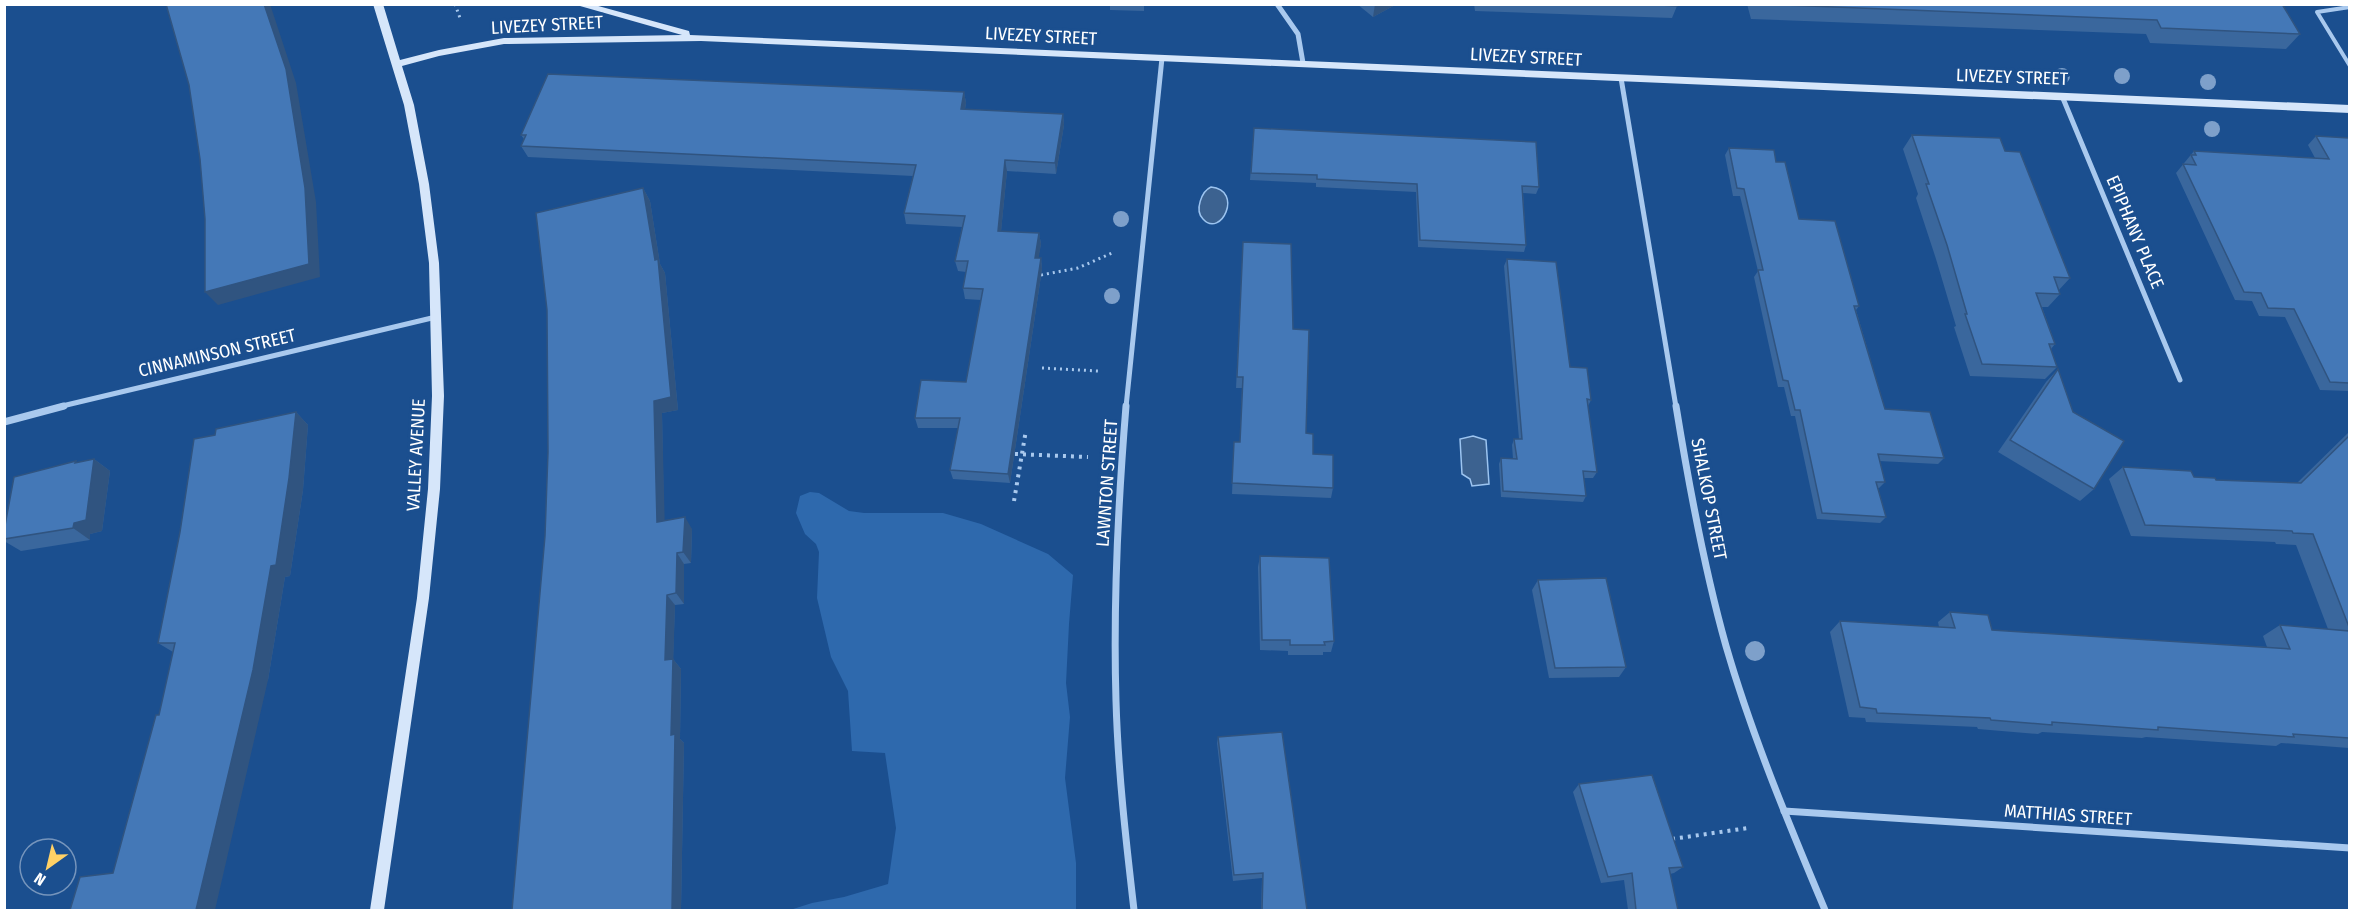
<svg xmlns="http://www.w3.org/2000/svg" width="2354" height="915" font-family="'Fira Sans Condensed',sans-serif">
  <rect width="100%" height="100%" fill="#1b4f8f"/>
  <!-- green -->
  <path fill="#2e69ad" d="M810 492 819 493 849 511 864 513H943L981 524 1048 554 1073 575 1069 624 1066 683 1070 717 1065 778 1076 863V910H790L812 903 844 897 888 884 896 828 885 753 852 751 848 691 831 657 817 598 819 552 816 544 805 534 796 513 800 496Z"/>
  <!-- water -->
  <g fill="#3c6290" stroke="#9cc4f0" stroke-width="1.5">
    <path d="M1211 187C1244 190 1221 239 1203 219 1194 210 1202 191 1211 187Z"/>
    <path d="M1473 436 1486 440 1489 484 1472 486 1470 479 1462 474 1460 439Z"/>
  </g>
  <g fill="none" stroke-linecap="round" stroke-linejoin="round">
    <!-- path-far1 -->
    <g stroke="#a9c9ee" stroke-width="3" stroke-dasharray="2 4" stroke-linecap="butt">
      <path d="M455 4 460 18"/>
      <path d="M1041 275 1078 268 1112 253"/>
      <path d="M1042 368 1098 371"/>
    </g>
    <!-- path -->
    <g stroke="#a9c9ee" stroke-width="4" stroke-dasharray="3 5" stroke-linecap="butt">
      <path d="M1015 454 1088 457"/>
      <path d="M1014 501 1026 430"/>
      <path d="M1672 839 1748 828"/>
    </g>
    <!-- lane -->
    <path stroke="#a9c9ee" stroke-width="4" d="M2350 7 2317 12 2350 66"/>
    <!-- street-far1 -->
    <g stroke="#a9c9ee" stroke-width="5">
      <path d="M1277 4 1298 34 1303 63"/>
      <path d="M1621 78 1676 407"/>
      <path d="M2062 96 2180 380"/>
      <path d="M58 407 436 317"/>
      <path d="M1126 407 1162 58"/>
    </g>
    <!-- street -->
    <g stroke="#a9c9ee" stroke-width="7">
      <path d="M1126 406C1118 504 1113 603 1116 701 1118 771 1126 841 1134 910"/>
      <path d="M1676 406C1689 486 1704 568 1726 646 1752 736 1789 824 1825 910"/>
      <path d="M4 422 64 406"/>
      <path d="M1784 811 2350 848"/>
    </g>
    <!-- secondary -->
    <path fill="#d6e6fa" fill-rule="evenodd" d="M373 4H383L400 60 439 50 504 38 682 35 573 4H591L689 31 690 35 2350 105V113L701 41 504 44 439 56 402 66 414 105 429 184 439 263 444 396 440 489 429 598 384 910H370L417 598 428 489 432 396 429 263 419 184 404 105Z"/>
  </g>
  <!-- trees -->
  <g fill="#7ea0ca">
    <circle cx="2062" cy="76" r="8"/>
    <circle cx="2122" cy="76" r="8"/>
    <circle cx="2208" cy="82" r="8"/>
    <circle cx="2212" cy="129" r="8"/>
    <circle cx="1121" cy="219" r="8"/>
    <circle cx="1112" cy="296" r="8"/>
    <circle cx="1755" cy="651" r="10"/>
  </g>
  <!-- wall -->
  <g fill="#3a679d">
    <path d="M1110 4H1144V11L1110 10Z"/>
    <path d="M1357 4H1397L1373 17Z"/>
    <path d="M1474 4H1676L1677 6 1672 18 1475 11Z"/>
    <path d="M1747 4H2282L2300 34 2286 49 2150 43 2146 34 1751 19Z"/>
    <path d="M964 92 966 103 965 109 1063 114 1064 125 1056 174 1007 171 1001 231 1039 233 1041 244 1038 258H1041L1042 269 1010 483 953 479 950 470 958 428H918L915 418 966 382 981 300 965 299 963 288 966 272 958 271 955 261 962 227 906 224 904 213 913 176 528 157 521 146 524 139 521 135Z"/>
    <path d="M1254 128 1539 187 1536 194 1523 193 1526 245 1524 252 1418 247 1416 192 1316 187V183L1250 180Z"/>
    <path d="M1912 135 2005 151 2070 278 2058 291 2060 294 2048 307H2042L2055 344 2051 349 2057 367 2045 379 1970 376 1954 327 1956 326 1936 259 1916 198 1918 194 1903 149Z"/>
    <path d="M2316 136 2349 138V391L2320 390 2285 317 2259 316 2252 301 2235 300 2176 173 2194 151 2315 158 2308 145Z"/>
    <path d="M1729 148 1776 162 1799 219 1859 306 1856 310 1885 409 1944 458 1938 464 1879 461 1885 482 1879 488H1878L1886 517 1880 523 1817 519 1795 416H1791L1784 387H1778L1754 277 1758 271 1740 196H1733L1725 155Z"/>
    <path d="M643 188 650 201 660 264 665 273 678 410 662 413 664 520 692 529 691 563 684 564V604L675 605 673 659 681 669 680 739 684 743 681 910H512Z"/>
    <path d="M1243 242 1293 329 1306 433 1313 454 1333 488 1331 498 1232 494 1234 442H1240L1242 388H1236Z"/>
    <path d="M1507 259 1570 367 1591 400 1588 406 1597 472 1593 478H1584L1586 496 1583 502 1501 497 1499 464 1501 458 1513 459 1512 445 1514 439H1519L1504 266Z"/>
    <path d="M2058 369 2094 489 2080 501 1998 452 2046 382Z"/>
    <path d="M296 412 308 425 303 490 290 576 285 577 268 680 113 873 159 715 173 652 158 643 215 435Z"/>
    <path d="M2349 432V748L2281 743 2276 746 2146 737 2142 738 2042 732 2038 734 1978 729 1977 727 1866 722 1865 718 1849 717 1830 632 1840 621 1939 627 1938 622 1950 612 1992 630 2267 647 2263 636 2280 625 2328 629 2296 545 2276 544 2275 542 2131 536 2109 479 2123 467 2216 480 2297 483Z"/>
    <path d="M94 459 110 471 102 531 90 534V540L21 551 4 541V531L78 463Z"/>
    <path d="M1260 556 1334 641 1331 652H1323V655H1288V651L1260 650 1258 567Z"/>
    <path d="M1538 580 1626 667 1619 677 1549 678 1532 590Z"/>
    <path d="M1218 737 1307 910H1261L1262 878 1233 881 1217 743Z"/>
    <path d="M1579 784 1683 867 1674 873 1670 874 1678 910H1628L1624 880 1601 883 1573 792Z"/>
  </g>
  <!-- shaded-wall -->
  <g fill="#305480">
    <path d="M264 4H270L296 83 316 202 320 277 218 305 205 292Z"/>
    <path d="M1375 4H1397L1373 17Z"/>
    <path d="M964 92 966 103 963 120 961 109Z"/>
    <path d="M1063 114 1064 125 1056 174 1055 163Z"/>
    <path d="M1005 160 1007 171 1000 242 998 231Z"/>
    <path d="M643 188 650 201 660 264 665 273 678 410 662 413 665 533 657 522 654 401 655 260Z"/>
    <path d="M1039 233 1041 244 1037 268 1035 258Z"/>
    <path d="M1041 258 1042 269 1010 483 1008 474Z"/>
    <path d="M296 412 308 425 303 490 290 576 285 577 268 680 215 910H196Z"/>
    <path d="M94 459 110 471 102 531 90 534V540L73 528 74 523Z"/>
    <path d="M685 517 692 529 691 563 683 552Z"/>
    <path d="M677 553 684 564V604L676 593Z"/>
    <path d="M667 595 675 605 673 670 665 660Z"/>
    <path d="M673 659 681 669 680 739 684 743 681 910H672L671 735Z"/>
  </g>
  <!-- building -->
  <g fill="#4478b7" stroke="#305480" stroke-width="1.5">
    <path d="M166 4H264L286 69 305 188 309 264 205 292V219L200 159 189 85Z"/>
    <path d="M1641 4H1676L1677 6Z"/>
    <path d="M1758 4H2282L2300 34 2161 28 2157 20Z"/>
    <path d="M548 74 964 92 961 109 1063 114 1055 163 1005 160 998 231 1039 233 1035 258H1041L1008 474 950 470 960 418H915L921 380 966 382 983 289 963 288 968 261H955L965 216 904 213 916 165 521 146 526 135H521Z"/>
    <path d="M1254 128 1536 142 1539 187 1522 186 1526 245 1420 240 1417 184 1317 179V175L1251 173Z"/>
    <path d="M1912 135 2000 138 2005 151 2020 152 2070 278 2054 277 2060 294 2036 293 2055 344H2049L2057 367 1982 364 1965 314H1967L1947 245 1926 184H1929Z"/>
    <path d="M2316 136 2349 138V383L2330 382 2294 309 2268 308 2261 293 2244 292 2183 164 2196 165 2191 155H2196L2194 151 2329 159Z"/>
    <path d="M1729 148 1774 150 1776 162H1785L1799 219 1835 221 1859 306H1854L1885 409 1930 412 1944 458 1878 454 1885 482H1876L1886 517 1822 513 1800 410H1795L1788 381 1783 380 1758 270H1763L1744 189 1737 188Z"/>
    <path d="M643 188 655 260 658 259 671 397 654 401 657 522 685 517 683 552 677 553 676 593 667 595 665 660 673 659 671 735 675 734 672 910H512L545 536 548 452 547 310 536 213Z"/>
    <path d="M1243 242 1291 244 1293 329 1309 330 1306 433 1313 434V454L1333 455V488L1232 483 1234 442H1240L1243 377H1237Z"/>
    <path d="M1507 259 1556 262 1570 367 1587 368 1591 400 1587 399 1597 472 1583 471 1586 496 1503 491 1501 458 1517 459 1514 439H1522Z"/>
    <path d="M2058 369 2073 412 2124 441 2094 489 2010 440Z"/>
    <path d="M296 412 289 478 276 565 271 566 253 670 196 910H70L80 877 113 873 156 715H159L175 643H158L180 532 194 439 215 435 216 429Z"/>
    <path d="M2349 436V627L2313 534 2293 533 2292 531 2145 525 2123 467 2191 471 2194 477 2215 478 2216 480 2301 483Z"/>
    <path d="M94 459 86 520 74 523 73 528 4 539V531L14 477 76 461 75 463Z"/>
    <path d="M1260 556 1329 558 1334 641 1324 642 1325 645H1290V640H1262Z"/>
    <path d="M1606 578 1626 667 1555 668 1538 580Z"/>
    <path d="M1950 612 1988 615 1992 630 2290 649 2280 625 2349 631V738L2293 734 2294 737 2158 727V730L2052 722V725L1991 720 1990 718 1877 713 1876 709 1860 707 1840 621 1955 628Z"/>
    <path d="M1282 732 1307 910H1262L1263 873 1234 875 1218 737Z"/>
    <path d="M1652 775 1683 867 1669 868 1678 910H1636L1632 873 1608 877 1579 784Z"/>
  </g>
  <g text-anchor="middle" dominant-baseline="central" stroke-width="6" stroke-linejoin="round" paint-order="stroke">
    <!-- street labels -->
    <g font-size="18" fill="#fff" stroke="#1b4f8f">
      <text transform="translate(547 25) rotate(-3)">LIVEZEY STREET</text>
      <text transform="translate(1041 36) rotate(3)">LIVEZEY STREET</text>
      <text transform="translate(1526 57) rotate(3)">LIVEZEY STREET</text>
      <text transform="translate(2012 77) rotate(2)">LIVEZEY STREET</text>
      <text transform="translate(2135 232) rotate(67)">EPIPHANY PLACE</text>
      <text transform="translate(217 353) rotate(-13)">CINNAMINSON STREET</text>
      <text transform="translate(416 455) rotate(-87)">VALLEY AVENUE</text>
      <text transform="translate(1107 483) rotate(-86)">LAWNTON STREET</text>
      <text transform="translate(1709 499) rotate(79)">SHALKOP STREET</text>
      <text transform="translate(2068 815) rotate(4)">MATTHIAS STREET</text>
    </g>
  </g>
  <!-- border -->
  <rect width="2354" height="915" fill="none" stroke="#ffffff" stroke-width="12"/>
  <!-- north arrow -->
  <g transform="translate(48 867) rotate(214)"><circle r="28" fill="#1b4f8f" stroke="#7695bc" stroke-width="1.5"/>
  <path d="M0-4.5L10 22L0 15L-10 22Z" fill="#ffd166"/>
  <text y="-9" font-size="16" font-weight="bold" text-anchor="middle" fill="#ffffff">N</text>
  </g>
</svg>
